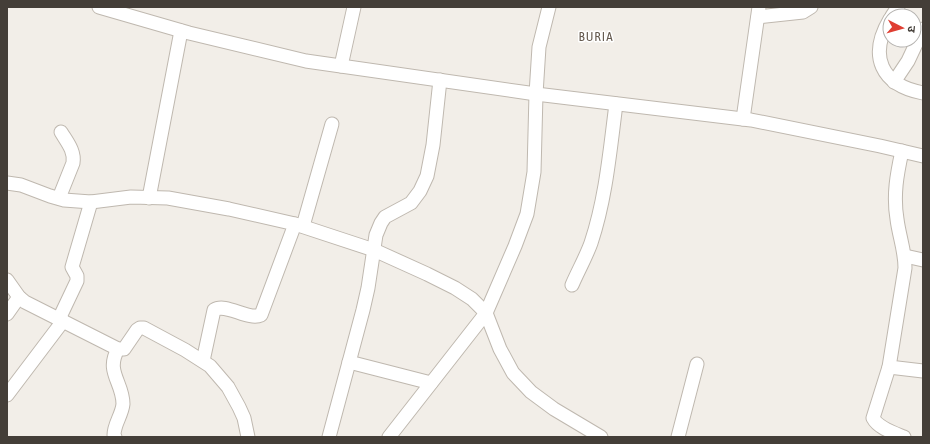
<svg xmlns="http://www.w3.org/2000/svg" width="930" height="444" font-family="'Asap Condensed','Noto Sans Devanagari',sans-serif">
  <rect width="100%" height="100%" fill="#f2eee8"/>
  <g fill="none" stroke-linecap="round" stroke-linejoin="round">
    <defs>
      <g id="street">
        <path d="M99 7 189 33 306 61 536 94 751 120 880 146 923 156"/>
        <path d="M892 16 898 7"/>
        <path d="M758 17 803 12 811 7"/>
        <path d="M890 19C868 56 881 85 923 93"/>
        <path d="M341 66 354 7"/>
        <path d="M894 82 908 61 923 29"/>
        <path d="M743 119 759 7"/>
        <path d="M902 151C897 174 893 195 897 219 899 236 905 250 905 268L889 367 873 418C878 428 894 433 904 437"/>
        <path d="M7 183 21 185 50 196 64 200 91 202 131 197 168 198 229 209 295 224 374 250 427 274 455 288 472 299 486 313 500 349 513 373 531 392 554 409 601 437"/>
        <path d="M59 198 73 163C75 151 67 142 61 132"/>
        <path d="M149 198 181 31"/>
        <path d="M303 226 332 124"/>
        <path d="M905 256 923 260"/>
        <path d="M7 280 19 297 25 302 118 349H124L137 330 140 328H144L185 350 210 366 228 387 239 407 244 418 248 437"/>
        <path d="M572 285C578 271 586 257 591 243 606 198 610 150 616 104"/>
        <path d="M7 314 19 297"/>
        <path d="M59 319 77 281V276L72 267 91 202"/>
        <path d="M203 361 214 310C226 302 248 321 261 315L295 224"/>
        <path d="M349 362 431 383"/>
        <path d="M889 367 923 371"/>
        <path d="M7 395 63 321"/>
        <path d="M115 437 114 435C114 424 122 415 123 404 123 382 105 372 118 349"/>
        <path d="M329 437 363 310 368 288 376 235 381 223 385 217 411 203 420 191 427 176 433 145 440 80"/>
        <path d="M389 437 486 313 515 246 527 214 534 172 536 94 539 47 549 7"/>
        <path d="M678 437 697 364"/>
      </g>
    </defs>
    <!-- street casing -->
    <use href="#street" stroke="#bfb8af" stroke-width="15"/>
    <!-- street -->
    <use href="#street" stroke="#fff" stroke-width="13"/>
  </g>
  <g text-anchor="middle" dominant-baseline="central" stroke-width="3" stroke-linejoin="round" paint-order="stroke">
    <!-- quarter labels -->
    <g font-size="13" letter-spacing="1" fill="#665b50" stroke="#fff">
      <text x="596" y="36">BURIA</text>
    </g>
  </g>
  <!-- border -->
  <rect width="930" height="444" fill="none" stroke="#443e38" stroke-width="16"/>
  <!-- north arrow -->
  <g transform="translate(902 28) rotate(96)"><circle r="19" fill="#ffffff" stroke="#b4b2af"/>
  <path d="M0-3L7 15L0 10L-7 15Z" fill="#df3e32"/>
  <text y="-6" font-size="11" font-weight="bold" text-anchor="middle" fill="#443e38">उ</text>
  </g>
</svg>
